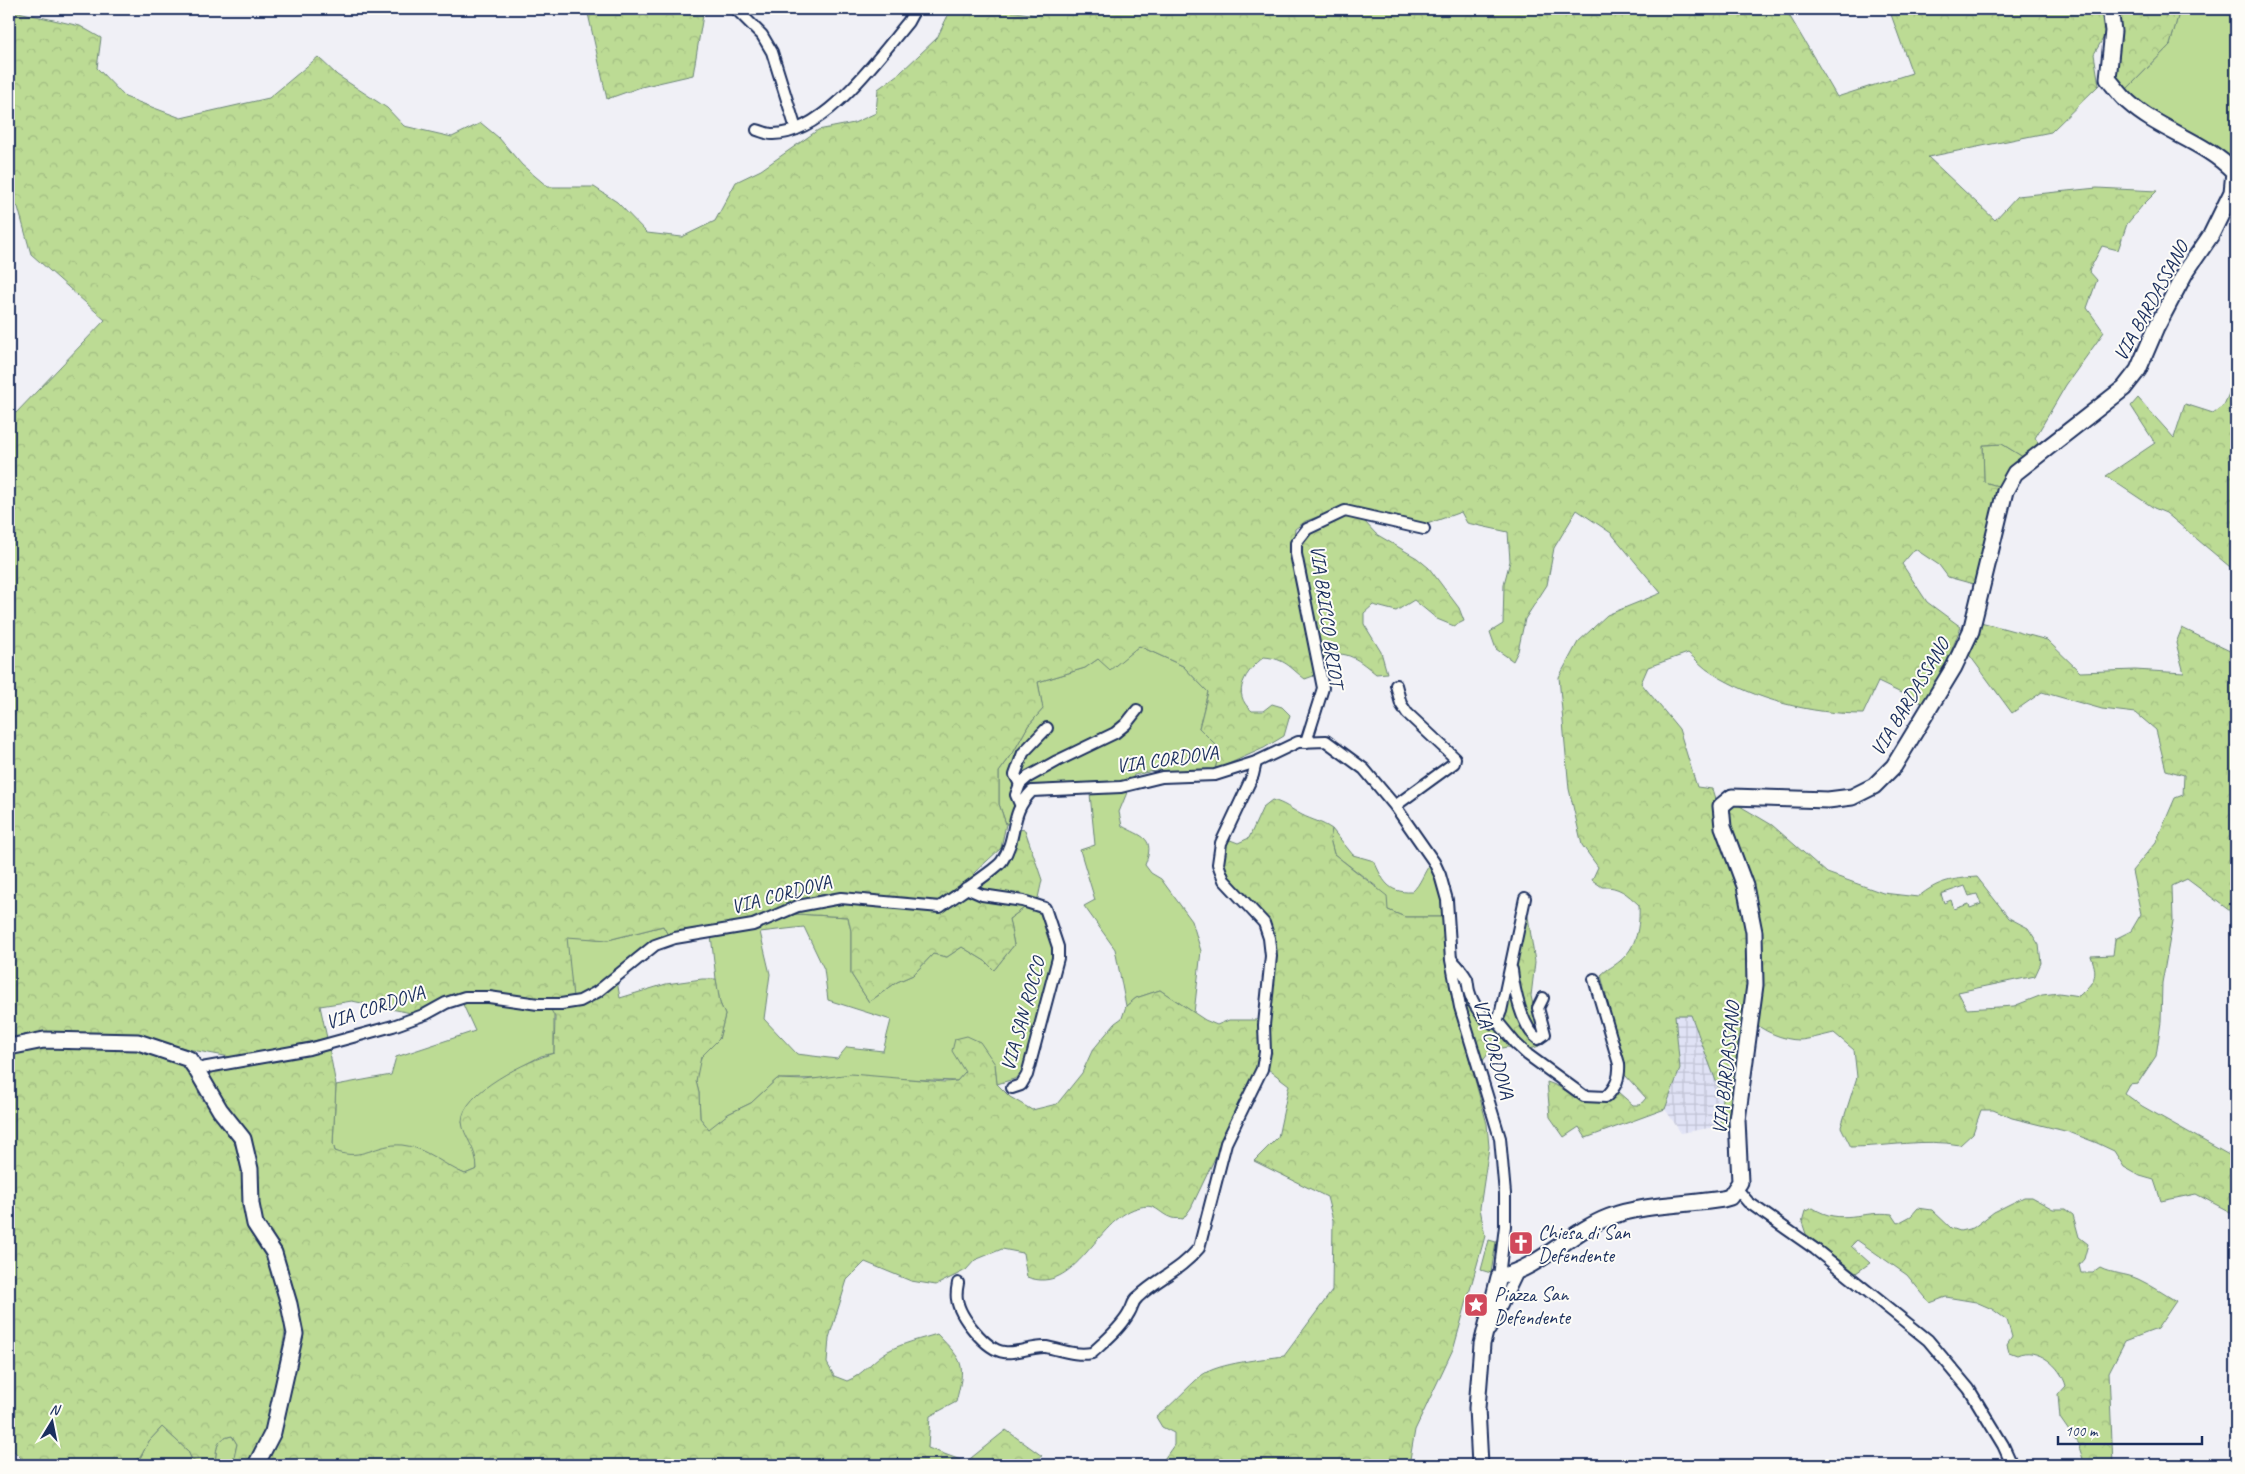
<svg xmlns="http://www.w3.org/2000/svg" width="2245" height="1474" font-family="Caveat,sans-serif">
  <defs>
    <pattern id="industrial-grid" width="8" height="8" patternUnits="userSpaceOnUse" patternTransform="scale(1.25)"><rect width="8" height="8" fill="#e0e2f5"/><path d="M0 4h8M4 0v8" fill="none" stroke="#c0c2d4"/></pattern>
    <pattern id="forest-crowns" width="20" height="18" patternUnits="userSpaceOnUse" patternTransform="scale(1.25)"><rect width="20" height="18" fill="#bcdb94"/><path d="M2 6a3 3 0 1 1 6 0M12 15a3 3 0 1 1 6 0" fill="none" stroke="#a1bc82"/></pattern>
  </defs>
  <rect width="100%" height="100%" fill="#f0f0f6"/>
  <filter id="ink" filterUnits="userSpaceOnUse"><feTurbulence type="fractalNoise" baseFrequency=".02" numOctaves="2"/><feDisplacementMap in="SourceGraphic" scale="10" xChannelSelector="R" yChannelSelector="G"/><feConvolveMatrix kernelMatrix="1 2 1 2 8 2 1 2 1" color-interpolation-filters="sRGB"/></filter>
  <g filter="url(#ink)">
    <!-- industrial -->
    <path fill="url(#industrial-grid)" d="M1675 1015H1691L1722 1097 1720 1126 1681 1133 1665 1109 1680 1069Z"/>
    <!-- green -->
    <g fill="#bcdb94" stroke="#6c8579" fill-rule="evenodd">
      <path d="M2180 9H2195L2236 16V160L2133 98 2126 90 2170 45Z"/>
      <path d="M2002 444 2023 457 2001 487 1984 482 1983 445Z"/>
      <path d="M1139 646 1183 666 1208 692 1199 728 1220 749 1215 770 1194 773 1158 770 1134 775 1131 783 1021 796 1014 809 1010 824H1006L999 804V772L1013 753 1028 726 1043 709 1038 682 1085 668 1098 659 1110 669Z"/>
      <path d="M1128 790 1119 812 1122 826C1142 837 1156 837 1145 865L1151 873 1161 879 1192 921 1201 951 1194 1013 1160 990 1136 998 1126 1006 1115 949 1084 906 1095 900 1080 850 1095 845 1090 794Z"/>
      <path d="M1332 829 1353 855 1374 861C1383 880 1387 893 1412 892 1421 884 1423 873 1431 863 1438 882 1443 897 1443 917H1405L1388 910 1377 887 1334 854 1330 839Z"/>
      <path d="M1031 903 1039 906 1056 946 1023 1074 1014 1079 997 1084 995 1064 965 1072 957 1081 879 1078 777 1079 751 1103 728 1114 709 1130 700 1118 699 1093 696 1081 697 1069 701 1057 719 1039 725 1015 720 1003 716 979 711 935 753 928 796 914 848 917 851 931V974L869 1002 897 982 913 975 933 954 947 957 962 947 985 961 994 970 1014 945 1009 919ZM804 927 824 969 828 1000 891 1020 883 1051 847 1047 837 1059 797 1054 764 1019 770 974 760 932Z"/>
      <path d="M663 926 668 935 653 942 591 991 573 998 566 936 608 940Z"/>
      <path d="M466 999 554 1007V1053L541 1056 504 1076 462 1122 477 1156V1169L465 1174 453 1169 429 1155 390 1146 362 1155 347 1156 335 1151 333 1144 336 1085 391 1075 396 1057 475 1031 461 1000Z"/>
      <path d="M1489 1240 1496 1242 1491 1273 1481 1270Z"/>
      <path d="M162 1427 188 1451 192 1460 204 1465H121L140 1458 149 1441Z"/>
      <path d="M232 1436 237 1444 233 1462 237 1465H208L215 1463C217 1448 215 1439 232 1436Z"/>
    </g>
    <!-- forest -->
    <g fill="url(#forest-crowns)" stroke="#6c8579" fill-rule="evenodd">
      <path d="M587 9H704L693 75 641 87 607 99Z"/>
      <path d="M951 9H992L1038 15 1044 9H1769L1789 15 1837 97 1912 73 1889 9H2105L2108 30 2094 54 2099 85 2051 132 1928 157 1995 220 2017 196 2097 188 2157 191 2142 206 2127 224 2118 250 2102 246 2089 271 2097 280 2087 308 2104 332 2066 385 2035 438 2040 445 2023 457 2002 444 1983 445 1984 482 2001 487 1977 585 1948 577 1939 565 1915 549 1902 564 1927 602 1961 627 1943 671 1924 704 1878 682 1863 714C1811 714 1755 700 1712 673 1703 668 1696 659 1688 653L1648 667 1641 683 1679 729 1697 787 1712 789 1742 886 1752 984 1734 1125 1720 1126 1722 1097 1691 1015H1675L1680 1069 1665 1109 1586 1138 1579 1127 1564 1137 1550 1117 1547 1082C1574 1090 1590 1117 1618 1092L1633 1105H1640L1646 1098 1625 1075 1601 975C1608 968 1613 967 1620 961 1637 947 1640 926 1639 905 1627 894 1619 886 1602 887L1592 880 1598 867 1582 845 1569 789 1559 677 1578 642 1607 615 1661 593 1611 533 1577 510 1554 548 1547 585 1525 619 1518 651 1513 661 1496 649 1490 632 1503 624 1504 584 1510 561 1508 532 1467 523 1461 512 1427 524 1348 506 1306 521 1295 529 1294 540 1316 675 1305 679C1289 667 1286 659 1264 657 1246 671 1230 693 1252 711H1263L1272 704 1282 707 1290 715 1284 736 1264 748 1215 770 1220 749 1199 728 1208 692 1183 666 1139 646 1110 670 1098 659 1085 668 1038 682 1043 709 1028 726 1013 753 999 772V804L1006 824 1001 848 974 873 979 884 1006 861 1019 829 1025 830 1042 880 1038 898 1009 919 1014 945 994 970 985 961 962 947 947 957 933 954 913 975 897 982 869 1002 851 974V931L848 917 796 914 668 935 663 926 608 940 567 937 573 998 552 1000 491 992 450 996 416 1014 352 1001 320 1006 327 1038 236 1058 192 1050 148 1039 9 1042V408L16 413 105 320 31 254 18 207 9 199V13L14 11 80 26 101 38 97 68 125 97 181 118 269 98 318 57 337 75 387 108 404 126 452 137 481 123 499 138 522 165 548 187H594L617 202 647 233 682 237 715 221 736 182 761 170 818 130 854 123 876 113 878 89 901 72 937 38Z"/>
      <path d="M2115 9H2180L2170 45 2126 90 2115 78Z"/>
      <path d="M2236 377V572L2166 513 2154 508 2106 476 2155 443 2131 406 2138 398 2174 438 2185 404 2213 413 2224 405Z"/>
      <path d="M1345 514 1364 521 1376 534 1417 558 1429 568 1459 608 1464 621 1454 626 1437 619 1414 600 1396 611 1373 605 1364 613V624L1381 652 1387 673 1376 674C1360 661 1346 648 1325 657L1322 664 1299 542 1303 536Z"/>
      <path d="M1977 621 2047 640 2080 672 2135 670 2184 673 2176 643 2182 628 2236 654V966L2230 911 2187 879 2172 886 2173 921 2162 983 2161 1022 2156 1056 2138 1083 2129 1084 2124 1093 2142 1106 2236 1159V1215L2196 1194 2161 1201 2154 1180 2140 1176 2124 1167 2114 1151 2097 1143 2069 1132 2012 1118 1993 1110H1981L1973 1133 1960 1145C1923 1138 1888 1147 1851 1147L1841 1127 1857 1077 1854 1050 1834 1033C1825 1035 1807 1040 1799 1040 1784 1040 1761 1031 1752 1020L1758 984 1724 806 1733 802 1772 825 1827 873 1883 893 1918 897C1939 880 1952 879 1977 877L2009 918 2028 928 2039 945 2041 963 2035 976 1958 992 1967 1009 2014 1006 2042 995 2059 993 2079 996C2094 981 2099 978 2091 956L2113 955 2115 939 2131 931 2141 914 2132 871 2156 842 2175 798 2183 795 2184 775 2166 770 2156 730 2136 713 2102 709 2042 692 2012 713 1965 649ZM1965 886 1969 896 1977 894 1981 904 1970 908 1969 904 1954 909 1951 900 1944 903 1941 894Z"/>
      <path d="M1272 800C1284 803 1291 809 1302 815 1312 820 1322 822 1332 829L1330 839 1334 854 1387 896 1388 910 1405 917H1443V929L1456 1010 1487 1124 1489 1147 1480 1208 1485 1236 1454 1347 1415 1430 1409 1465H1160L1174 1445V1433L1162 1427 1156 1417C1173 1405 1186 1388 1202 1375 1219 1363 1263 1359 1284 1356L1332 1291 1333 1220 1327 1197 1254 1161 1278 1137 1289 1085 1264 1066 1271 938 1226 878 1221 864 1225 838 1238 843 1249 838 1263 807Z"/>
      <path d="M1527 910 1535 962 1531 996 1536 1018 1539 1046 1528 1050 1507 1047 1491 1050 1482 1062 1462 1007 1457 973 1462 977 1467 1001 1477 1020 1491 1025 1495 1024Z"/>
      <path d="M702 979H716L720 1003 725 1015 719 1039 701 1057 696 1081 699 1093 700 1118 709 1129 728 1114 751 1103 777 1079 805 1080 851 1074 944 1082 957 1081 965 1072 952 1051 955 1039 967 1036 980 1042 995 1064 997 1084 1010 1097 1032 1110 1057 1104 1082 1073 1092 1051 1115 1023 1122 1018 1126 1006 1136 998 1160 990 1205 1020 1217 1025 1229 1020H1262L1259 1061 1235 1116 1191 1208 1183 1219C1180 1218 1175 1219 1172 1218 1157 1213 1157 1202 1137 1208 1096 1220 1076 1296 1027 1277L1023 1253 1002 1249 975 1260 966 1270 936 1285 911 1281 865 1262 847 1280 829 1338 827 1363 834 1376 847 1381C863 1375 872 1360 888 1351 903 1343 921 1339 937 1334 964 1362 966 1363 956 1402L930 1416 928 1448 966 1462 1006 1430 1042 1456 1025 1465H265L273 1450 286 1401 297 1343 298 1310 290 1277 264 1224 253 1196 254 1172 206 1083 207 1072 215 1069 235 1068 329 1048 336 1085 333 1144 335 1151C362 1162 376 1143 402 1145 425 1147 445 1166 465 1174L477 1169C477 1148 463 1136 462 1122 461 1092 529 1060 554 1053L555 1017 551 1010 617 981 620 998 666 984Z"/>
      <path d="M63 1045 124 1047 155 1053 178 1061 188 1069 201 1098 228 1130 238 1152 265 1249 275 1270 285 1312V1332L269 1421 258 1448 245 1465H237L233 1462 237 1444 232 1436C215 1439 217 1448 215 1463L204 1465 192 1460 188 1451 162 1427 149 1441 140 1458 121 1465H28L9 1446V1055L20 1051Z"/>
      <path d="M2024 1197H2031L2053 1209H2065L2073 1215 2079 1237 2088 1244 2084 1259 2079 1265 2081 1273H2093L2100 1268C2111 1274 2125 1273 2138 1279 2151 1285 2164 1294 2176 1301L2157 1329 2125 1341 2109 1372 2113 1465H2085L2078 1444 2060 1418 2058 1395 2066 1386C2061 1366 2037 1346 2017 1355L2009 1352 2007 1345 2012 1337 2007 1320 1992 1309 1976 1302 1946 1297 1930 1303 1907 1275 1857 1240 1851 1246 1870 1263 1856 1273 1806 1234 1802 1222 1805 1211 1813 1208C1841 1226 1862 1210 1892 1214L1898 1223 1911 1216 1918 1208 1932 1210 1951 1228 1960 1231 1973 1228 1994 1212Z"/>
    </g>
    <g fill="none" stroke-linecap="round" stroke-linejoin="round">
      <defs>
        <g id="street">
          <path d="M736 9 762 35 772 52 796 129"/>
          <path d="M757 130C761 131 767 134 772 134 824 135 878 58 908 22L915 9"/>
          <path d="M1306 742 1323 688 1296 554V543L1307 529 1345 511 1424 529"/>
          <path d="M1020 784 1015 775 1023 753 1047 728"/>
          <path d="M1020 804 1016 795 1020 784 1028 777 1057 761 1115 733 1126 724 1137 710"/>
          <path d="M1395 806 1454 763 1455 758 1407 713 1401 704 1396 685"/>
          <path d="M966 888 982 895 1023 901 1045 908 1058 947V958L1027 1075 1021 1085 1012 1088"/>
          <path d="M1452 960C1458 966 1463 972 1467 979 1468 983 1468 987 1469 991 1472 1002 1482 1019 1492 1023L1497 1021 1501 1011 1525 898"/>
          <path d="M1512 970C1514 989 1522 1028 1538 1039L1545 1034 1538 1008 1543 998"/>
          <path d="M1497 1021 1515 1043 1528 1055 1584 1096 1606 1097C1616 1087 1620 1078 1619 1064L1594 979"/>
          <path d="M196 1069 309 1049 393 1026 426 1014 446 1003 465 997H489L538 1004H561L580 1001 597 992 655 945 675 938 753 925 798 906 841 898 940 907C952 898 996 870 1002 861 1019 835 1008 815 1032 791L1121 787 1162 777 1215 775 1256 762 1298 742 1326 741 1364 769 1395 806 1434 862 1440 875 1447 900 1451 960 1460 1007 1500 1138 1505 1194V1226L1499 1277"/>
          <path d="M1737 1189 1748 1202 1815 1249 1928 1340 1969 1389 2003 1445 2012 1465"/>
          <path d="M958 1283C957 1288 956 1294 957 1299 959 1316 986 1350 1004 1352 1017 1354 1032 1346 1046 1347 1062 1350 1075 1356 1092 1353 1104 1342 1121 1328 1129 1313 1133 1307 1132 1302 1138 1297 1158 1278 1180 1271 1199 1248L1226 1143 1262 1069 1265 1052 1264 1025 1271 956 1269 938 1264 923 1224 880 1218 864 1221 843 1253 775 1256 762"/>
          <path d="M1490 1330 1518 1272"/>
        </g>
        <g id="secondary">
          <path d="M9 1047 44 1040 138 1042 189 1059 196 1069 220 1110 243 1139 250 1169 251 1204 255 1224 274 1253 289 1304 295 1334 273 1432 256 1465"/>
          <path d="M1480 1465 1477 1408 1482 1344 1499 1277C1540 1268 1570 1232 1609 1217 1644 1204 1686 1205 1723 1199L1730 1197 1740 1182 1737 1120 1755 985 1754 932 1745 886 1723 827 1721 806 1732 797 1828 800 1852 797 1874 786 1894 766 1954 667 1971 631 2005 491 2015 473 2124 388 2138 370 2156 328 2185 273 2211 235 2232 192 2234 172C2205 141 2160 131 2128 102 2121 96 2115 87 2108 79L2113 31 2110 9"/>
        </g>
      </defs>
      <!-- street casing -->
      <use href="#street" stroke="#1b2f5e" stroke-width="14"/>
      <!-- secondary casing -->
      <use href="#secondary" stroke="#1b2f5e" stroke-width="19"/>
      <!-- street -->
      <use href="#street" stroke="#fdfcf7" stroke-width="10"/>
      <!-- secondary -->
      <use href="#secondary" stroke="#fdfcf7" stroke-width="15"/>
    </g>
  </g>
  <!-- icons -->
  <defs>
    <symbol id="church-square" viewBox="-11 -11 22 22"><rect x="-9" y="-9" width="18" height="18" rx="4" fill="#d1495b" stroke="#fdfcf7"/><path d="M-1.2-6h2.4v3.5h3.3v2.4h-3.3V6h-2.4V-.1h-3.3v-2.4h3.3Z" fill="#fff"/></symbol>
    <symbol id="sight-square" viewBox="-11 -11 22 22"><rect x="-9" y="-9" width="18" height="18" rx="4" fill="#d1495b" stroke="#fdfcf7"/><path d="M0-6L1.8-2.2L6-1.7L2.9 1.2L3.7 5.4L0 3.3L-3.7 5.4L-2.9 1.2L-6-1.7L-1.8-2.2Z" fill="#fff"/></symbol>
  </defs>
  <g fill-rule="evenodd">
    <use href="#church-square" x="1507" y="1229" width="28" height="28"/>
    <use href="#sight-square" x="1462" y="1291" width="28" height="28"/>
  </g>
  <g text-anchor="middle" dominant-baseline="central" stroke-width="4" stroke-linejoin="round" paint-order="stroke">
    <!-- street labels -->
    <g font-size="20" fill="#1b2f5e" stroke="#fdfcf7">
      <text transform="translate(2151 301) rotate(-61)">VIA BARDASSANO</text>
      <text transform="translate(1327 616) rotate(82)">VIA BRICCO BRIOT</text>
      <text transform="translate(1910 697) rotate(-59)">VIA BARDASSANO</text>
      <text transform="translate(1167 759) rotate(-8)">VIA CORDOVA</text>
      <text transform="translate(781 894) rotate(-15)">VIA CORDOVA</text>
      <text transform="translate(375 1007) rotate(-18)">VIA CORDOVA</text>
      <text transform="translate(1023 1014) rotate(-74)">VIA SAN ROCCO</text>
      <text transform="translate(1494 1049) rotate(74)">VIA CORDOVA</text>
      <text transform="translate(1726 1068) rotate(-84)">VIA BARDASSANO</text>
    </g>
    <!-- poi labels -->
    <g font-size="20" fill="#1b2f5e" stroke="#fdfcf7" text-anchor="start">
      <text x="1538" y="1232">Chiesa di San<tspan x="1538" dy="23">Defendente</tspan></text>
      <text x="1494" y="1294">Piazza San<tspan x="1494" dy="23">Defendente</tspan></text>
    </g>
  </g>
  <!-- margin -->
  <rect width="2245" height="1474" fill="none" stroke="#fdfcf7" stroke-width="30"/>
  <rect x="15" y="15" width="2215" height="1444" fill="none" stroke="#1b2f5e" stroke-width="2" filter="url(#ink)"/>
  <!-- north arrow -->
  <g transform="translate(52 1422) rotate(10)" stroke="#fdfcf7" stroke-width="4" paint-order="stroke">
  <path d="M0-4L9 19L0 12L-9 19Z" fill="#1b2f5e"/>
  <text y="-8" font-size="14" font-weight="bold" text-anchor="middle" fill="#1b2f5e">N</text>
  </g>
  <!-- scale -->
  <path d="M2058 1436v8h144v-8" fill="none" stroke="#1b2f5e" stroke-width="2.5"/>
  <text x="2065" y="1436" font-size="15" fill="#1b2f5e" stroke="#fdfcf7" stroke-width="4" paint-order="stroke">100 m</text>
</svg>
